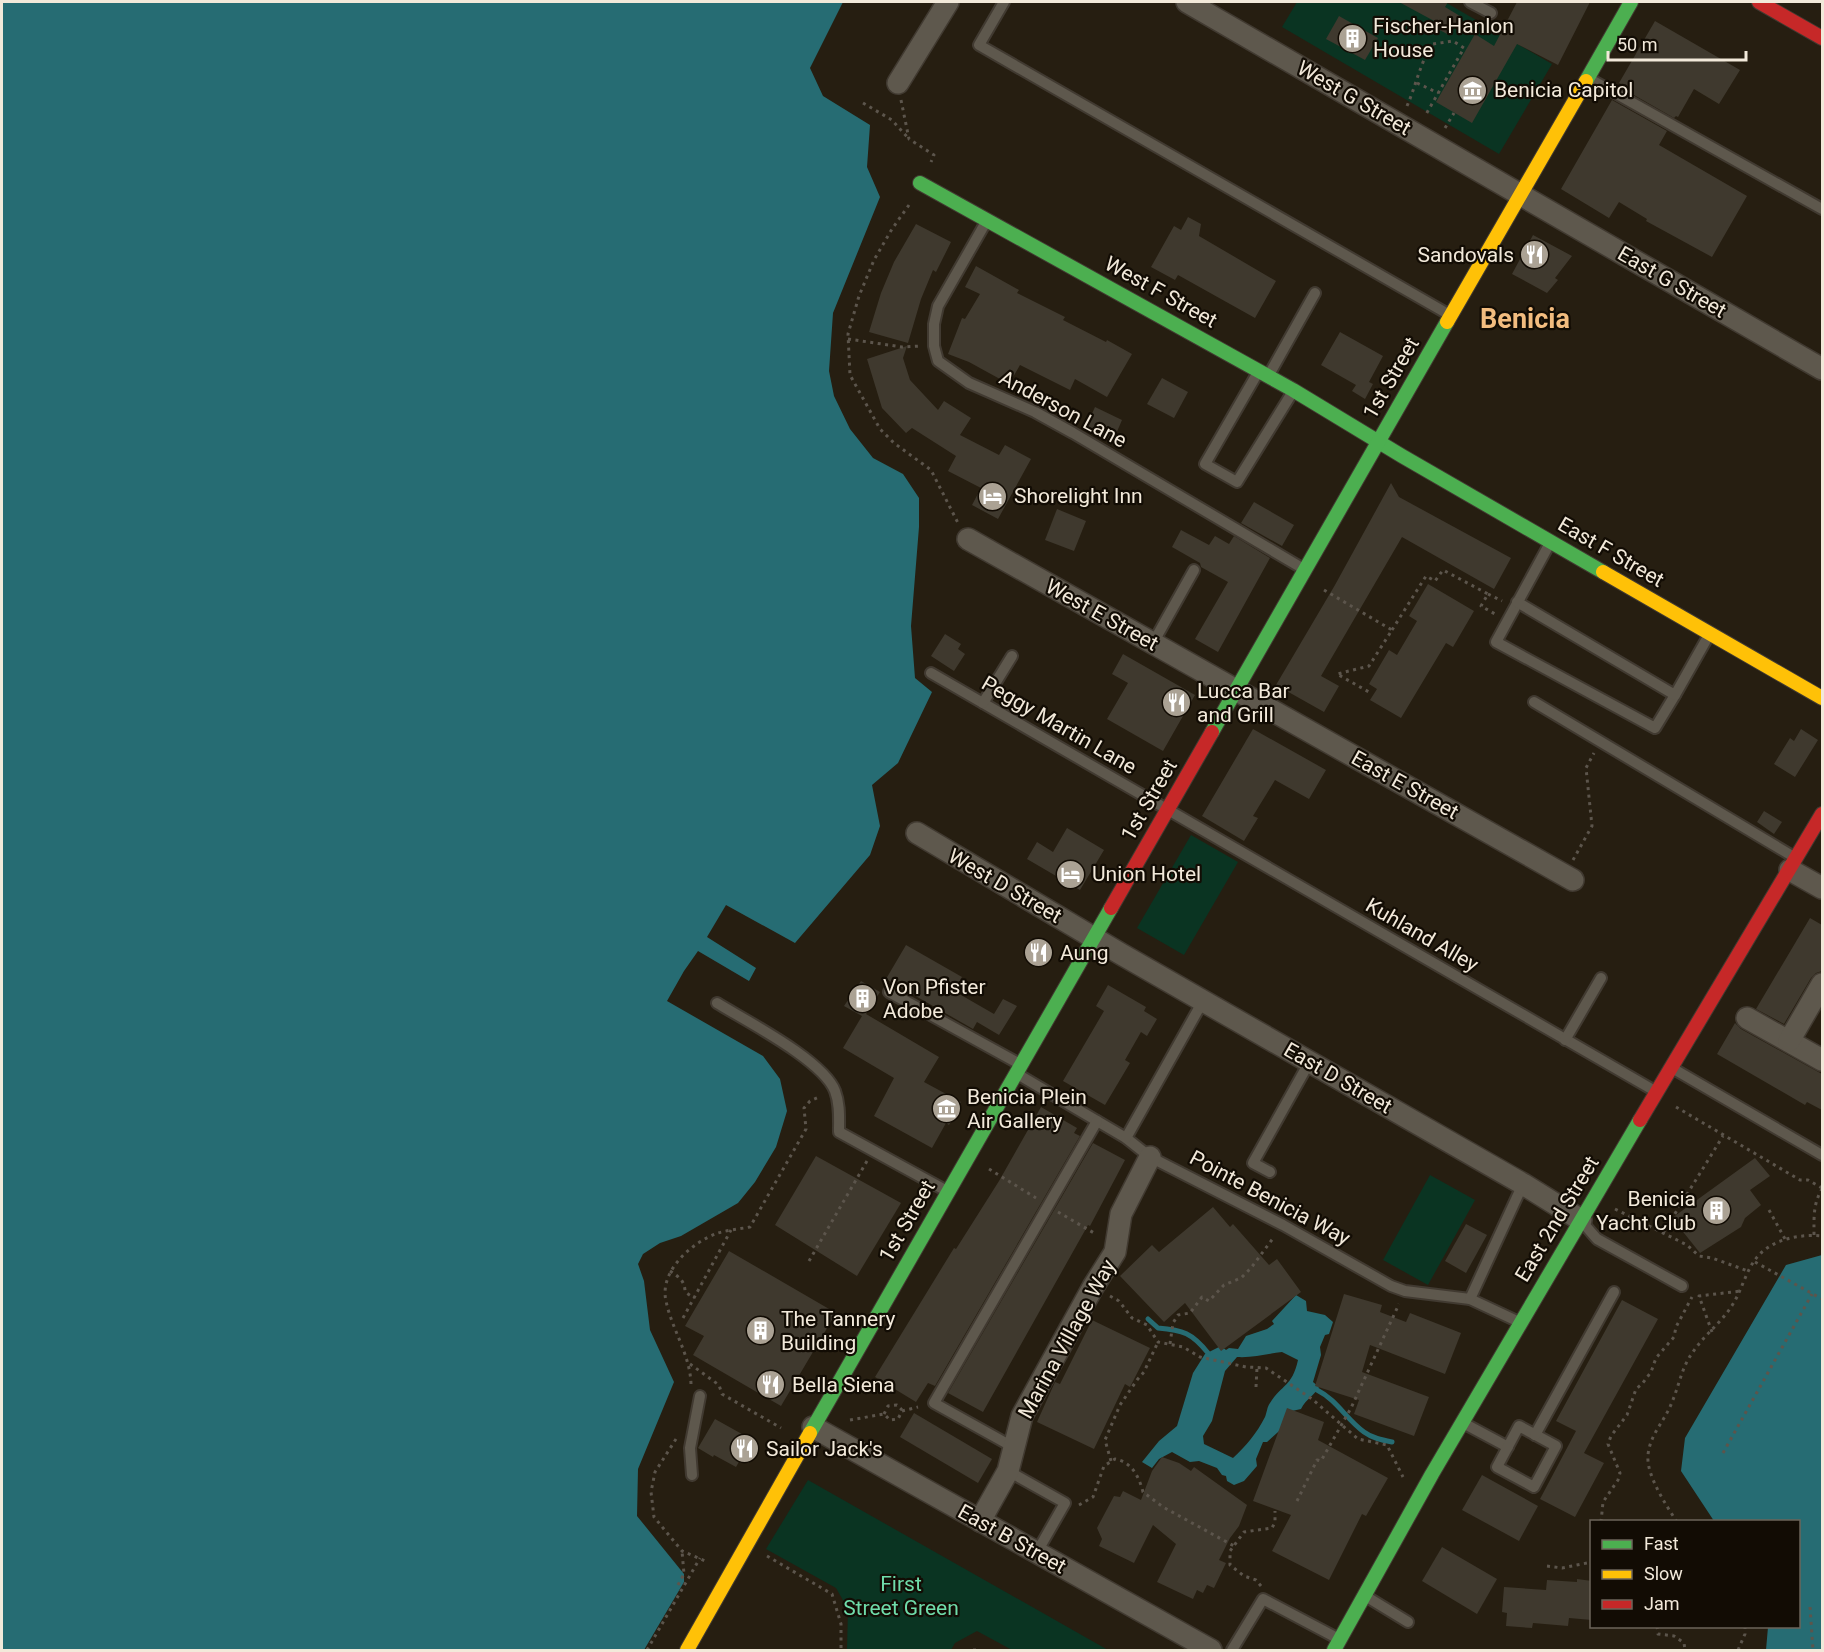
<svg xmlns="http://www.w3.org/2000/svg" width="1824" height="1652" font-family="Roboto,sans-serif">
  <rect width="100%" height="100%" fill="#261e11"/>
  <!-- green -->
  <g fill="#0a3422">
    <path d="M1297 2H1445L1552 64 1499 154 1282 27Z"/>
    <path d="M1191 835 1238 862 1184 955 1137 928Z"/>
    <path d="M1430 1175 1475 1200 1428 1285 1383 1260Z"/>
    <path d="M808 1480 1108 1650H1012L977 1631 955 1643 951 1650H847L848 1609 836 1588 766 1549Z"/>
  </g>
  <!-- water -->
  <g fill="#266c73" fill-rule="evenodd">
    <path d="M2 2H843L810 68 823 96 870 125 867 167 880 197 833 313 829 371 834 396 850 429 873 458 903 474 919 498V527L911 626 915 678 932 692 898 763 872 785 880 826 870 855 795 943 726 905 707 937 756 968 749 981 698 951 684 971 667 1001 763 1056 780 1079 787 1111 776 1147 755 1182 738 1203 681 1236 660 1243 643 1254 638 1264 644 1281 650 1330 674 1382 638 1469 637 1516 684 1574V1582L644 1650H2Z"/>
    <path d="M1822 1255V1650H1766L1768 1627 1798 1626V1522L1714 1521 1681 1471 1685 1438 1786 1265Z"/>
    <path d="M1296 1295 1306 1301 1307 1311 1325 1315 1333 1322 1329 1334 1325 1335 1320 1347 1321 1355 1313 1382 1319 1387C1314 1396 1306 1399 1301 1409L1292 1411 1287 1424 1267 1442H1263L1256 1459 1257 1466 1244 1481 1234 1485 1227 1481 1226 1476 1222 1475 1217 1468 1199 1461 1190 1462 1172 1452 1159 1459 1152 1468 1142 1462 1159 1441 1177 1426 1193 1373 1205 1354 1221 1346 1226 1350 1229 1348 1238 1349 1246 1336 1267 1329 1274 1324 1272 1321ZM1282 1352 1298 1360C1292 1387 1282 1384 1270 1403 1267 1407 1267 1412 1265 1417 1257 1433 1246 1446 1233 1458L1204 1444 1203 1436 1212 1421 1225 1371 1237 1357C1252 1358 1266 1354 1282 1352Z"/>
  </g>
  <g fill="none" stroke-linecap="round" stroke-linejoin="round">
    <!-- stream -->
    <g stroke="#266c73" stroke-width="5">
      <path d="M1148 1319 1158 1328C1183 1330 1192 1333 1208 1353"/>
      <path d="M1317 1390C1337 1400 1346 1419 1364 1432 1372 1438 1382 1440 1392 1442"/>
    </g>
  </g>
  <!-- building -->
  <g fill="#3f392e">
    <path d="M1399 2H1448L1445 7 1460 16 1449 35 1434 27 1436 22Z"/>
    <path d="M1517 2H1590L1558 65 1517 44 1472 123 1436 102 1475 34 1494 46Z"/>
    <path d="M1339 16 1378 38 1365 60 1326 39Z"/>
    <path d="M1655 21 1740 70 1719 104 1694 89 1678 117 1676 116 1674 118 1620 87 1621 84 1619 83Z"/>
    <path d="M1612 100 1667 131 1659 145 1747 196 1712 257 1646 221 1647 219 1619 202 1609 218 1561 189Z"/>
    <path d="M1188 217 1201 224 1199 236 1276 281 1255 318 1178 275 1175 280 1151 267 1174 226 1181 230Z"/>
    <path d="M916 224 951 242 936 272 933 270 921 299 908 343 869 332 881 293 894 262Z"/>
    <path d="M1533 235 1572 256 1555 278 1558 280 1547 293 1512 274Z"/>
    <path d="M976 266 1019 290 1017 293 1065 317 1063 320 1106 342 1107 340 1132 354 1107 397 1075 379 1070 390 1020 365 1009 384 969 362 948 354 962 318 965 319 980 294 965 287Z"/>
    <path d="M1340 332 1383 356 1369 382 1373 384 1365 399 1352 391 1356 385 1321 365Z"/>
    <path d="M907 346 903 358 910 380 938 410 944 401 971 418 960 435 999 455 1005 445 1031 459 998 519 972 505 981 488 948 471 956 456 912 428 906 433 882 408 867 359Z"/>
    <path d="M1162 378 1188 392 1174 418 1147 404Z"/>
    <path d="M1095 407 1122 420 1113 441 1085 429Z"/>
    <path d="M1391 483 1399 497 1511 558 1494 589 1402 537 1321 676 1339 686 1324 712 1276 685 1335 585Z"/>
    <path d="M1254 502 1294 525 1282 546 1241 523Z"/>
    <path d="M1057 509 1086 521 1074 551 1045 540Z"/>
    <path d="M1181 530 1209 545 1215 536 1229 544 1234 536 1270 558 1218 652 1195 639 1228 582 1201 567 1200 563 1172 547Z"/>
    <path d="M1428 584 1474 611 1453 647 1446 643 1401 718 1370 700 1377 689 1369 684 1389 650 1397 655 1417 621 1409 616Z"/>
    <path d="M945 634 961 644 958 649 965 654 954 671 931 656Z"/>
    <path d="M1123 654 1195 695 1163 751 1107 719 1128 683 1112 674Z"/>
    <path d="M1253 729 1326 770 1309 799 1275 780 1253 816 1258 818 1244 841 1202 816Z"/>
    <path d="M1801 729 1818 740 1795 777 1774 764 1790 738 1794 741Z"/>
    <path d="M1764 811 1782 822 1774 834 1757 822Z"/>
    <path d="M1067 828 1104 850 1080 890 1027 859 1037 842 1053 852Z"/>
    <path d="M1810 918 1822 925V971L1816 973 1811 978 1784 1024 1756 1009Z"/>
    <path d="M906 945 962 977 954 991 994 1014 1003 999 1017 1006 999 1035 977 1022 973 1029 886 979Z"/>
    <path d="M861 981 880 992 866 1014 939 1057 924 1082 961 1102 949 1125 946 1123 932 1148 874 1116 894 1078 843 1048 862 1016 844 1006Z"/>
    <path d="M1108 985 1146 1007 1144 1011 1157 1019 1147 1036 1141 1032 1125 1060 1130 1063 1105 1105 1063 1081 1104 1011 1096 1006Z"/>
    <path d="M1735 1023 1741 1029 1822 1074V1110L1807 1102 1805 1105 1717 1054Z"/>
    <path d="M1041 1107 1077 1128 1074 1133 1080 1136 935 1386 928 1383 916 1402 875 1377 954 1248 956 1249 999 1181Z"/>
    <path d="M1093 1143 1125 1160 1090 1226 1088 1225 983 1412 948 1393Z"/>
    <path d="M816 1156 901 1203 857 1276 775 1225Z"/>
    <path d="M1755 1158 1770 1176 1750 1190 1761 1205 1745 1218 1741 1227 1700 1253 1672 1218Z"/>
    <path d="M1213 1207 1230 1227 1233 1224 1269 1265 1277 1259 1301 1292 1221 1351 1185 1303 1164 1322 1120 1276 1152 1245 1159 1252Z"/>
    <path d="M1466 1224 1487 1235 1466 1273 1445 1261Z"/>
    <path d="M729 1251 836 1313 781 1406 693 1355 704 1336 685 1326Z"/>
    <path d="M1344 1294 1382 1305 1380 1312 1406 1322 1410 1313 1461 1333 1445 1374 1370 1345 1362 1372 1429 1397 1414 1436 1354 1414 1359 1400 1315 1386Z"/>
    <path d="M1622 1300 1658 1319 1584 1453 1604 1463 1575 1517 1540 1499 1576 1431 1556 1421Z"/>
    <path d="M1092 1320 1150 1348 1130 1387 1125 1384 1094 1449 1037 1422 1055 1382 1060 1384Z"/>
    <path d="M1287 1408 1324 1422 1318 1440 1388 1478 1366 1516 1362 1514 1329 1580 1272 1551 1291 1515 1253 1501Z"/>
    <path d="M914 1413 992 1459 978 1483 900 1437Z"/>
    <path d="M715 1419 758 1443 746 1463 740 1460 736 1467 714 1455 713 1457 698 1448Z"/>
    <path d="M1162 1457 1179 1463 1191 1471 1194 1467 1247 1505 1239 1526 1230 1538 1219 1560 1226 1563 1214 1588 1207 1585 1203 1593 1197 1590 1193 1599 1157 1582 1176 1544 1153 1525 1134 1563 1099 1546 1102 1539 1097 1528 1114 1496 1120 1497 1123 1491 1141 1500 1152 1471Z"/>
    <path d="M1482 1475 1538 1506 1519 1541 1462 1510Z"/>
    <path d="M1442 1547 1497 1579 1477 1614 1422 1581Z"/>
    <path d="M1577 1579 1592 1581V1620L1569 1618 1568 1626 1533 1623 1532 1628 1506 1626 1507 1613 1502 1612 1504 1587 1546 1590 1547 1580 1577 1582Z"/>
  </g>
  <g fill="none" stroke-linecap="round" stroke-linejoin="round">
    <defs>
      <g id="lane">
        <path d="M1004 2 979 45 1448 314"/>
        <path d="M1470 2 1491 13"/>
        <path d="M1590 79 1822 209"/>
        <path d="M986 222 938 306 934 324V346L938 361 969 383 1035 412 1073 433 1302 568"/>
        <path d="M1270 373 1315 293"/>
        <path d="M1257 374 1205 464 1237 482 1292 393"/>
        <path d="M1550 543 1496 642 1655 728 1675 695"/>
        <path d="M1517 602 1675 695 1709 635"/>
        <path d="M1153 643 1194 570"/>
        <path d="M931 673 1655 1091"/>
        <path d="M1534 702 1794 857"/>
        <path d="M983 703 1012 656"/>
        <path d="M889 992 1018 1063"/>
        <path d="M717 1003C746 1021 823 1060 835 1091 840 1104 839 1118 839 1132L945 1190"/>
        <path d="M1565 1040 1601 978"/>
        <path d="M1672 1068 1822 1155"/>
        <path d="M1019 1075 1126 1138 1150 1157 1283 1225 1391 1286 1405 1291 1470 1299 1517 1321"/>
        <path d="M1126 1138 1203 1001"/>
        <path d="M1270 1172 1253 1163 1310 1061"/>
        <path d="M1583 1223 1597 1239 1682 1286"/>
        <path d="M1470 1299 1523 1184"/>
        <path d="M1465 1424 1508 1447"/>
        <path d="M1519 1426 1556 1446 1534 1487 1497 1467Z"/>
        <path d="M1535 1435 1614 1292"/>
        <path d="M1013 1447 934 1403 1097 1121"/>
        <path d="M1008 1471 1065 1503 1037 1552"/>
        <path d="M692 1475 690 1448 700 1396"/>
        <path d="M1367 1597 1408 1622"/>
        <path d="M1232 1650 1263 1599 1337 1638"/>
      </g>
      <g id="street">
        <path d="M1187 2 1822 369"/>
        <path d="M898 83 948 2"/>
        <path d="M968 539 1573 880"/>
        <path d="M917 833 1121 954 1523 1184 1581 1220"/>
        <path d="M1790 870 1822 888"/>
        <path d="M1747 1018 1822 1060"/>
        <path d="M1789 1041 1822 984"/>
        <path d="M813 1427 1211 1650"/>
        <path d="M980 1521 1008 1471 1022 1416 1093 1287 1115 1252 1121 1214 1150 1157"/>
      </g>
      <g id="fast">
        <path d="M1586 81 1631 2"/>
        <path d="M920 183 1293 390 1402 456 1603 572"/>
        <path d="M1212 732 1447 322"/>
        <path d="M810 1433 1111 908"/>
        <path d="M1334 1650 1432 1474 1640 1120"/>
      </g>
      <g id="slow">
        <path d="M1447 322 1586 81"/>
        <path d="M1603 572 1822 698"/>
        <path d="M687 1650 810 1433"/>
      </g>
      <g id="jam">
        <path d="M1759 2 1822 38"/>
        <path d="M1111 908 1212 732"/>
        <path d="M1640 1120 1822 814"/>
      </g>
    </defs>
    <!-- lane casing -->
    <use href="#lane" stroke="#413a31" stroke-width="14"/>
    <!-- street casing -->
    <use href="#street" stroke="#413a31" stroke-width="24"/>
    <!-- fast casing -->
    <use href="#fast" stroke="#413a31" stroke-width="16"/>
    <!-- slow casing -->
    <use href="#slow" stroke="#413a31" stroke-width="16"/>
    <!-- jam casing -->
    <use href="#jam" stroke="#413a31" stroke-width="16"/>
    <!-- path -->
    <g stroke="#5c554c" stroke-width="3" stroke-dasharray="3 4.5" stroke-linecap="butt">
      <path d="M1417 83 1438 93"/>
      <path d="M901 100 909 139 934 155 931 162"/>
      <path d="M863 103 892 120 908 138"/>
      <path d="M1407 106C1416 86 1420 62 1433 44L1453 41 1464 48 1425 116"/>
      <path d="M1445 128 1454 113"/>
      <path d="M909 205 892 229 874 260 859 296 848 334 850 375 880 429 894 443 931 470 958 523"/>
      <path d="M848 339 902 347 921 346"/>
      <path d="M1324 590 1392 630 1369 666 1337 674 1369 692"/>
      <path d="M1488 594 1502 601"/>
      <path d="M1392 630 1426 576 1435 581 1443 570 1488 594 1481 606 1495 614"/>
      <path d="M1573 860 1592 826 1586 768 1594 753"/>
      <path d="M1676 1107 1800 1180H1808L1822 1188"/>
      <path d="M989 1169 1036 1198"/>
      <path d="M1615 1209 1687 1245 1699 1256 1712 1258 1748 1271"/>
      <path d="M1769 1210 1785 1239"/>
      <path d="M1058 1212 1094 1233"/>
      <path d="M1663 1233 1723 1136"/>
      <path d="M1814 1235C1814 1217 1813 1204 1822 1189"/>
      <path d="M809 1261 867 1161"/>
      <path d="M1755 1262 1822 1299"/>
      <path d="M670 1271C679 1277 685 1281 685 1292L694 1298"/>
      <path d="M1110 1296 1119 1301 1132 1318 1147 1325 1158 1342 1183 1347 1200 1357 1246 1367 1266 1368 1312 1399 1358 1439 1387 1445 1403 1477"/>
      <path d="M683 1318 731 1230"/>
      <path d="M1712 1332 1699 1296 1741 1291"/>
      <path d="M1170 1344 1173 1323 1178 1315 1190 1313 1202 1297 1209 1301 1224 1285 1241 1278 1251 1268 1274 1237"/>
      <path d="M690 1364 719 1385 722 1394 781 1428"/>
      <path d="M691 1384C690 1354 672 1330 666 1301 659 1271 692 1242 718 1233 728 1230 739 1229 750 1227L806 1129 804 1108 810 1101 821 1096"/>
      <path d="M1256 1387 1257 1368"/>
      <path d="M884 1414 888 1406 897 1405 902 1410"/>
      <path d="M850 1420 884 1414 890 1420 898 1419 902 1411 918 1407"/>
      <path d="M676 1439 655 1472 651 1492 654 1517 682 1551 705 1561"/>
      <path d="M1723 1453 1812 1294"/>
      <path d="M1111 1461 1105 1440 1120 1405 1137 1380 1144 1372 1158 1342"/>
      <path d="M1297 1501 1317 1460 1321 1461 1351 1408 1399 1304"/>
      <path d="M1079 1505 1093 1497 1104 1466 1115 1459C1132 1462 1139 1477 1143 1492L1163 1507 1234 1546"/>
      <path d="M1601 1522 1603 1502 1618 1480 1620 1473 1608 1444 1611 1436 1627 1415 1636 1389 1642 1384 1651 1372 1656 1358 1674 1337 1676 1327 1692 1297"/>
      <path d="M1677 1522C1666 1505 1646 1475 1648 1455 1650 1434 1665 1421 1672 1402 1679 1386 1682 1366 1693 1352 1704 1335 1720 1324 1731 1307 1743 1290 1746 1266 1762 1252 1778 1238 1802 1234 1822 1236"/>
      <path d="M767 1556 832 1594 841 1624V1650"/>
      <path d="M1547 1566 1562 1568 1592 1562"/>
      <path d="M678 1585 684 1574 682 1551"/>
      <path d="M1261 1586 1256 1580 1244 1576 1230 1565V1551L1244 1532 1272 1528 1275 1522V1511"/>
      <path d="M1810 1607 1813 1650"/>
      <path d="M1657 1626 1658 1634 1674 1636 1684 1643 1685 1650"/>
      <path d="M647 1650 700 1558"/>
      <path d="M973 1650H978"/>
      <path d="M1738 1650 1745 1634V1626"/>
    </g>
    <!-- lane -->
    <use href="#lane" stroke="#5e584d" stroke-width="10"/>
    <!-- street -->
    <use href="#street" stroke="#5e584d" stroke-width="21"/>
    <!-- fast -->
    <use href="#fast" stroke="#4caf50" stroke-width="14"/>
    <!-- slow -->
    <use href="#slow" stroke="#ffc107" stroke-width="14"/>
    <!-- jam -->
    <use href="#jam" stroke="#c62828" stroke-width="14"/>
  </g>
  <!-- icons -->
  <defs>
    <symbol id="building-disc" viewBox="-11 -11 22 22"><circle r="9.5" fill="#aba294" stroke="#120c04"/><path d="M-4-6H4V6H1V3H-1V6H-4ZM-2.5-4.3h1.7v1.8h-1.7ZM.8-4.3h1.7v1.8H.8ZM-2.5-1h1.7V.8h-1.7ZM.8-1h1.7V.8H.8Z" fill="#fff"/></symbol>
    <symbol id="museum-disc" viewBox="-11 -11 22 22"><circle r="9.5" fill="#aba294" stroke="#120c04"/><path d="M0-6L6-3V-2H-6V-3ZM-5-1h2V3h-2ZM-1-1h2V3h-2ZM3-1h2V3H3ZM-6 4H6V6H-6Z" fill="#fff"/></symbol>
    <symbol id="restaurant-disc" viewBox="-11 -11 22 22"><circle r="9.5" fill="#aba294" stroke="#120c04"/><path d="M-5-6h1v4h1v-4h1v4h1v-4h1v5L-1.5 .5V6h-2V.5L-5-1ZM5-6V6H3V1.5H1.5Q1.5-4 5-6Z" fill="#fff"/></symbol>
    <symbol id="hotel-disc" viewBox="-11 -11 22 22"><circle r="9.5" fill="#aba294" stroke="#120c04"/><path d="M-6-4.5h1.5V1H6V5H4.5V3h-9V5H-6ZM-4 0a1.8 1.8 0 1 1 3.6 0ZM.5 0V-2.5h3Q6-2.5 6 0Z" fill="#fff"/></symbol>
  </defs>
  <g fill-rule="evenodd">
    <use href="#building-disc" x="1336" y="22" width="33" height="33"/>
    <use href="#museum-disc" x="1456" y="74" width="33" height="33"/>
    <use href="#restaurant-disc" x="1518" y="238" width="33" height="33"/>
    <use href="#hotel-disc" x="976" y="480" width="33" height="33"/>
    <use href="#restaurant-disc" x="1160" y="686" width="33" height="33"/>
    <use href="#hotel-disc" x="1054" y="858" width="33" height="33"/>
    <use href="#restaurant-disc" x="1022" y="936" width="33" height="33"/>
    <use href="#building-disc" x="846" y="982" width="33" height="33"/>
    <use href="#museum-disc" x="930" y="1092" width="33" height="33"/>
    <use href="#building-disc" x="1700" y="1194" width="33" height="33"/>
    <use href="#building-disc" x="744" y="1314" width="33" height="33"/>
    <use href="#restaurant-disc" x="754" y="1368" width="33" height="33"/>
    <use href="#restaurant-disc" x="728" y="1432" width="33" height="33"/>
  </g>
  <g text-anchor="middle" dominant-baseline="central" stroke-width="4.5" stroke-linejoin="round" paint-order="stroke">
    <!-- poi labels -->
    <g font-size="21" fill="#f2e9da" stroke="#120c04" text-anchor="start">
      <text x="1373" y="26">Fischer-Hanlon<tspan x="1373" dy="24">House</tspan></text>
      <text x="1494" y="90">Benicia Capitol</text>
      <text x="1514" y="255" text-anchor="end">Sandovals</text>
      <text x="1014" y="496">Shorelight Inn</text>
      <text x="1197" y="691">Lucca Bar<tspan x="1197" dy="24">and Grill</tspan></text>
      <text x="1092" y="874">Union Hotel</text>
      <text x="1060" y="953">Aung</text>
      <text x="883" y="987">Von Pfister<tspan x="883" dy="24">Adobe</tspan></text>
      <text x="967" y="1097">Benicia Plein<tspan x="967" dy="24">Air Gallery</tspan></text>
      <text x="1696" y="1199" text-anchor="end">Benicia<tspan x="1696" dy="24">Yacht Club</tspan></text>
      <text x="781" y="1319">The Tannery<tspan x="781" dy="24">Building</tspan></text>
      <text x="792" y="1385">Bella Siena</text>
      <text x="766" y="1449">Sailor Jack's</text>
    </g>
    <!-- street labels -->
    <g font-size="21" fill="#f2e9da" stroke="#120c04">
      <text transform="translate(1354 98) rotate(30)">West G Street</text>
      <text transform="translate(1672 282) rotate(30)">East G Street</text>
      <text transform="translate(1161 292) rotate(29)">West F Street</text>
      <text transform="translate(1391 378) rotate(-60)">1st Street</text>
      <text transform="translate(1063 409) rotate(28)">Anderson Lane</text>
      <text transform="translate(1611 552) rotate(30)">East F Street</text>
      <text transform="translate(1102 615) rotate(29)">West E Street</text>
      <text transform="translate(1059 725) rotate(30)">Peggy Martin Lane</text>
      <text transform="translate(1405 785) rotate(29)">East E Street</text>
      <text transform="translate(1149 800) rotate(-60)">1st Street</text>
      <text transform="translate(1005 886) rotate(30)">West D Street</text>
      <text transform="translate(1422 935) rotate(30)">Kuhland Alley</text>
      <text transform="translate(1338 1078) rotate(30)">East D Street</text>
      <text transform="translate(1270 1198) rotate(28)">Pointe Benicia Way</text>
      <text transform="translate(1557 1219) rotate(-59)">East 2nd Street</text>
      <text transform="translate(907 1221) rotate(-60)">1st Street</text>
      <text transform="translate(1067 1339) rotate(-61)">Marina Village Way</text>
      <text transform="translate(1012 1539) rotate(29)">East B Street</text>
    </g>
    <!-- park labels -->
    <g font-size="21" fill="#6fdcaa" stroke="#120c04">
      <text x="901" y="1584">First<tspan x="901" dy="24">Street Green</tspan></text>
    </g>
    <!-- district labels -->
    <g font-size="27" font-weight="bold" fill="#f2bc7f" stroke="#120c04">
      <text x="1525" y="319">Benicia</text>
    </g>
  </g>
  <!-- border -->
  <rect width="1824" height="1652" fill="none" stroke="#f2e9da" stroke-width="6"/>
  <!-- legend -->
  <rect x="1590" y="1520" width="210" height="108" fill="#120c04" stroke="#6c645a" stroke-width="1.5"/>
  <rect x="1602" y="1540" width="30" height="9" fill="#4caf50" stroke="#6c645a" stroke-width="1.5"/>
  <text x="1644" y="1550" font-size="18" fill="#f2e9da">Fast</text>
  <rect x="1602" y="1570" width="30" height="9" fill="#ffc107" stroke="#6c645a" stroke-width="1.5"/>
  <text x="1644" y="1580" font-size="18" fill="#f2e9da">Slow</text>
  <rect x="1602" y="1600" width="30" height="9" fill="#c62828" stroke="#6c645a" stroke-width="1.5"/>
  <text x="1644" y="1610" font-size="18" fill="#f2e9da">Jam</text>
  <!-- scale -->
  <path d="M1608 51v9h138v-9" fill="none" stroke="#f2e9da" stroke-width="3"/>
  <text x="1617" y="51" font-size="18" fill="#f2e9da" stroke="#120c04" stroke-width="4.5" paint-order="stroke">50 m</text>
</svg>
